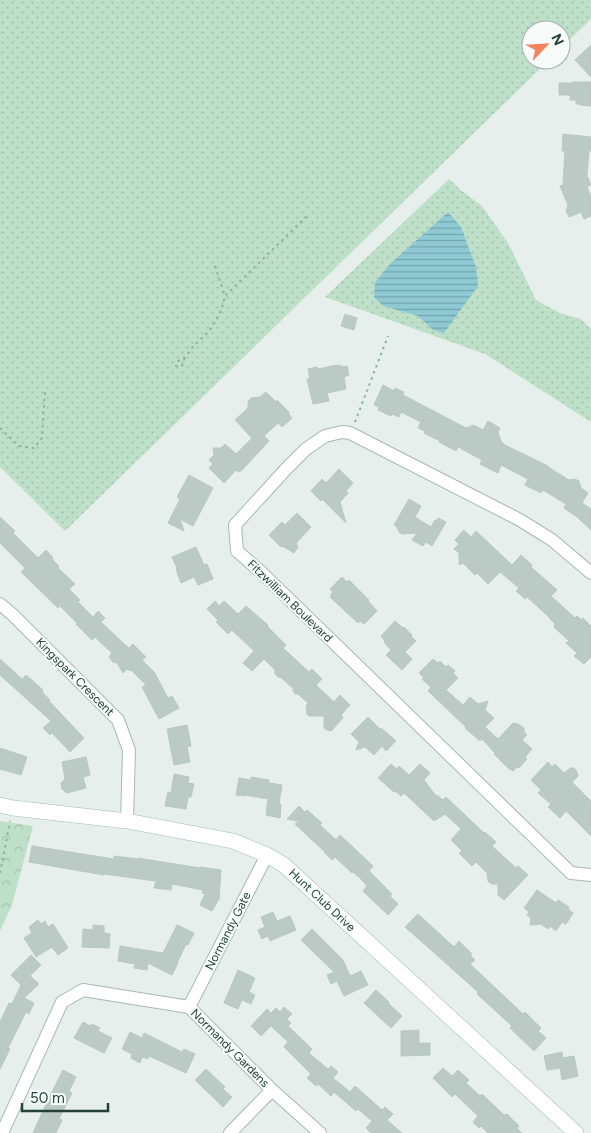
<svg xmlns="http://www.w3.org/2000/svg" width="591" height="1133" font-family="Figtree,sans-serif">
  <defs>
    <pattern id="grass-dots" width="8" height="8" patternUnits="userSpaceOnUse" patternTransform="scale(1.25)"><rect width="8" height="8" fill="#bfe0c8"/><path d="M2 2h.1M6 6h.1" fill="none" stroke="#a4c1ad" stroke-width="1.8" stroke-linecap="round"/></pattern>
    <pattern id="park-crowns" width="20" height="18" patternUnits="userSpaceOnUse" patternTransform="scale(1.25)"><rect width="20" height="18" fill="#bfe0c8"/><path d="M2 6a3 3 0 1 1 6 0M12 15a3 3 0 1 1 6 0" fill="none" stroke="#a4c1ad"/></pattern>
    <pattern id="water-rules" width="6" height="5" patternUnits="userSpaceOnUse" patternTransform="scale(1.25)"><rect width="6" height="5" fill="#8ec9d4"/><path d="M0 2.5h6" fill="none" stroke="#74a5ad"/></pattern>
  </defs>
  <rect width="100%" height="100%" fill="#e6efeb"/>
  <!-- grass -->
  <g fill="url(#grass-dots)">
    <path d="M0 0H591V19L561 48V30H531V60H549L65 531 0 467Z"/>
    <path d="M449 179 462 191 482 206 508 243 536 300 560 313 581 319 591 329V422L485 354 325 297Z"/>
  </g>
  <!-- park -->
  <path fill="url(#park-crowns)" d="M0 821 33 826 12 905 0 931Z"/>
  <!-- water -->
  <path fill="url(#water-rules)" d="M448 212 461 227 476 267 478 286 444 333 433 330 418 316 383 306 374 297 375 283 389 265Z"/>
  <!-- building -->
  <g fill="#bbcac4" stroke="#b8c9c2">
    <path d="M591 45V77L575 60Z"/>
    <path d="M573 82H591V106L580 105V104H576V100H570V95H559V83H571Z"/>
    <path d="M563 134 591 137V151H589L587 175 591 185 587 187 591 197V216L584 219 581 212 569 217 566 211 568 205 560 186 563 185 565 151H562Z"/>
    <path d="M345 314 357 318 354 330 341 326Z"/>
    <path d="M337 365V366L341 365V367L347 366 349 375 344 377 346 389 327 393 329 401 313 404 307 379H310L308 369 317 367 318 369Z"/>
    <path d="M383 385 394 391 395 388 404 392 403 395 466 428 474 425 483 430 488 421 500 428 498 432 501 441 505 445 548 466V467L569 480 575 479 579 481 581 488 588 493 582 503 591 509V530L577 517 564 508 566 504 543 490 541 493 525 485 528 479 501 465 498 473 480 464 482 460 458 447 456 451 439 442 440 441 424 433 425 431 418 428 421 422 401 412 399 417 392 414 391 416 378 410 379 407 374 405Z"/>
    <path d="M266 392 276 402 277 400 289 412 288 413 292 418 282 427 278 423 264 436 269 441 242 470 238 472 236 470 224 483 209 468 213 464 209 460 214 455 213 448H221L225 444 236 454 252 438 235 420 248 408V402L251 398 260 397Z"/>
    <path d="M339 469 353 483 346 491 348 493 340 502 346 523 322 499 321 501 311 491 322 479 326 483Z"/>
    <path d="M189 475 213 488 193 526 180 519 184 531 168 523 180 499 177 497Z"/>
    <path d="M409 499 421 506 415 517 431 527 435 520 436 521 438 518 446 522 432 546 426 542 423 546 412 540 417 533 402 534 399 532 397 527 394 525Z"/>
    <path d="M297 513 311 527 296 543 298 547 294 553 282 546 281 547 269 535 282 522 285 525Z"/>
    <path d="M0 517 15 531 13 533 38 558 46 550 53 558 52 559 59 566 58 568 75 584 69 589 80 600 78 602 93 617 98 611 105 618 101 622 123 643 129 648 133 644 146 657 142 660 154 672 168 698 172 696 179 708 159 719 142 687 146 685 131 670 130 671 127 669 123 673 117 663 113 662 109 657 112 653 95 637 92 640 76 624 77 623 60 606 58 608 21 572 25 568 0 543Z"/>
    <path d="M464 530 471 537 476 531 512 565 521 555 532 565 531 567 557 590 551 596 575 618 577 616 582 620 583 618 591 626V657L584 664 574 656 577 653 566 643 569 641 554 627 555 624 549 618H550L527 597 525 599 516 591 519 588 500 572 488 584 477 573 475 575 463 563 459 565V553L454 549 459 544 455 540Z"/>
    <path d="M196 547 204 565 207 564 213 579 198 585 194 577 181 583 176 569 177 568 172 557Z"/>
    <path d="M342 577 347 582 349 580 369 600 368 601 377 611 364 624 360 621 358 623 330 597 332 595 331 594 333 592 330 589Z"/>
    <path d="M215 601 219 606 224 601 238 614 246 606 268 625 267 626 286 645 283 648 309 672 312 669 322 679 316 685 334 702 340 695 350 705 341 715 343 718 331 731 327 730 324 728V716H309L307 714 306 706 308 703 298 694H295L293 691V688L280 677H278L275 674V670L264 659 252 671 243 663 254 651 232 630 228 634 216 622 218 620 207 609Z"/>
    <path d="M395 621 403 628 404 627 412 635 411 636 416 641 405 652 412 659 402 670 386 655 391 650 384 642 385 641 381 636Z"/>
    <path d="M0 659 22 679 26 675 43 690 42 692 50 700 49 701 84 738 70 752 52 733 50 735 43 728 51 721 0 675Z"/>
    <path d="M433 659 438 663 440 661 446 667 448 665 455 671 453 673 458 678 446 690 463 705 470 697 478 704 488 701 485 710 494 718 485 727 498 739 513 723 518 724 524 728V732L527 735 522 740 532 749 525 757 527 759 519 768 517 767 513 771 510 769H509L494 754 495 753 482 739 480 741 465 728 466 727 428 691 431 687 422 679 424 678 419 673Z"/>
    <path d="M368 717 380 729 381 728 396 741 386 751 382 746 374 755 365 747 356 750 359 742 351 734Z"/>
    <path d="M187 725 191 746 187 747 190 762 174 765 167 729Z"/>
    <path d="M0 748 27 757 21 775 0 769Z"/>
    <path d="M86 757 90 775 83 777 86 788 67 793 62 789 61 783 65 779 62 762Z"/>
    <path d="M548 762 552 767 555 764 564 773 570 768H574L577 772 578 776 572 782 591 801V836L566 811 560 818 548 807 551 804 538 793 541 790 531 780Z"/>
    <path d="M391 764 397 769 399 766 409 775 420 764 430 773 424 780 436 796 437 795 443 800 446 797 484 833 485 832 496 842 492 846 516 868 518 866 528 875 504 900 498 895V884H491L488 881 487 873 476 862 472 866 459 853 462 851 451 840 461 829 445 814 434 821 404 793 401 796 395 791 394 792 378 778Z"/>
    <path d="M174 774 189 777 188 783 194 784 191 797H188L186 809 165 806 168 792 171 793Z"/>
    <path d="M251 777 269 780V783L282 785 279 804H281L280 818 266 815 268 799 245 795V796L236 795 239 778 251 780Z"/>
    <path d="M299 806 305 812 307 810 322 823 320 825 336 840 340 835 373 866 369 871 392 894 390 896 398 904 388 915 363 891 367 886 360 878 353 872 352 873 335 857 332 860 324 852H325L295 824 299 821 287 819Z"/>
    <path d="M32 846 114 859V856L138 859V858L200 868V867L221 870 219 899 212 911 200 905 205 894 202 893 203 890 172 884 171 890 154 888 156 881 104 874V875L29 862Z"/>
    <path d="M537 890 556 903 558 900 569 907 568 909 573 913 566 924 562 922 556 931 550 926 548 929 541 924 530 925 531 918 527 915 529 912 524 908Z"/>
    <path d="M273 912 277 921 290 916 296 930 270 941 268 936 262 939 258 930 265 927 261 917Z"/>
    <path d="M418 914 454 947 459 941 472 954 470 955 475 960 470 964 523 1014 525 1012 541 1028 538 1031 546 1038 534 1051 510 1028 512 1026 477 994 478 992 430 949 405 927Z"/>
    <path d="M38 920 41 924 45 921 48 927 53 924 68 948 58 955 52 947 36 957 24 938 32 933 29 927Z"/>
    <path d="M93 925 104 926V933L110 934 109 948 82 947 83 929 93 930Z"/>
    <path d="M177 925 194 933 188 945 186 944 177 963H178L172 975 148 963 147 970 134 968 135 964 118 961 120 946 163 953Z"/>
    <path d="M312 929 343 960 350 976 361 971 368 985 344 996 337 981 331 984 327 975 334 972 301 940Z"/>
    <path d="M31 955 41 965 30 976 39 984 24 998 34 1003 29 1014 26 1012 8 1048 10 1049 0 1069V1022L9 1003 12 1004 21 985 11 975Z"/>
    <path d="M238 970 255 978 249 992 255 995 251 1004 242 1000 238 1009 224 1003Z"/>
    <path d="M376 990 389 1002 388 1003 402 1016 391 1028 364 1003Z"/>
    <path d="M284 1007 292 1014 287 1019 291 1023 288 1026 312 1049 309 1053 328 1069 331 1066 338 1072 333 1078 350 1092 355 1086 382 1110 385 1107 393 1114 387 1120 402 1133H371L366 1128 372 1121 358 1109 356 1111 334 1092 331 1096 318 1084 316 1086 307 1078 311 1074 284 1047 288 1042 271 1026 261 1036 251 1026 267 1009 271 1013 276 1008 280 1012Z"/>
    <path d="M83 1022 90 1026 92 1024 100 1028 98 1031 112 1038 104 1053 74 1038Z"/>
    <path d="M419 1030V1043H430V1055L401 1056V1031Z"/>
    <path d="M130 1032 142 1038 144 1033 182 1052 184 1049 195 1054 186 1073 149 1056 148 1059 142 1057 140 1063 131 1058 132 1054 122 1049Z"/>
    <path d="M562 1052 563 1058 574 1056 578 1076 562 1080 560 1068 547 1070 544 1056Z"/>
    <path d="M443 1068 452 1076 458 1070 469 1080 466 1083 480 1096 482 1094 503 1114 506 1115 507 1114 519 1126 517 1128 522 1133H488L481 1126 479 1128 473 1122 478 1116 455 1094 452 1097 433 1078Z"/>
    <path d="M206 1069 225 1087 223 1089 232 1097 223 1107 195 1080Z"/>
    <path d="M63 1070 76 1077 69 1091 72 1093 59 1119 62 1120 56 1133H33L48 1100Z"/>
  </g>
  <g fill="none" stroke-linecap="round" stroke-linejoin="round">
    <defs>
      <g id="street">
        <path d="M591 573 552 540 520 520 350 433 342 432 325 436 306 449 286 469 235 525 237 551 261 572 571 873 591 875"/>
        <path d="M0 604 13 615 118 720 129 750 127 821"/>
        <path d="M189 1007 267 855"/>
        <path d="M2 1133 62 1002 83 990 189 1007 272 1090 320 1133"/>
        <path d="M230 1133 272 1090"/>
      </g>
      <path id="secondary" d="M0 805 13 808 127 821 233 841 267 855 284 865 576 1133"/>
    </defs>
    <!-- street casing -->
    <use href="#street" stroke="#a8b8b2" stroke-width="14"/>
    <!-- secondary casing -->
    <use href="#secondary" stroke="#a4bbb3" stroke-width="16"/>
    <!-- path -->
    <g stroke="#86b3a5" stroke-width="2" stroke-dasharray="2.5 4" stroke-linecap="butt">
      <path d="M215 266 225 296 308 215"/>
      <path d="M184 358C185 362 184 364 180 367L176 366C177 360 179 361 184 358 188 355 190 349 194 346 198 341 204 337 208 332 217 321 222 310 225 296"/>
      <path d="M355 422 388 336"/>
      <path d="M0 428 19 446 34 448 42 438 45 391"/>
      <path d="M0 873 10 821"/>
    </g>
    <!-- street -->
    <use href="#street" stroke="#fff" stroke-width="12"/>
    <!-- secondary -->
    <use href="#secondary" stroke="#fff" stroke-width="15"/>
  </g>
  <g text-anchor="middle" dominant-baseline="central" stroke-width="4" stroke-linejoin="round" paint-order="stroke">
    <!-- street labels -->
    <g font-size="12" fill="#24423a" stroke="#f7fbf9">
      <text transform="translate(290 601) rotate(44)">Fitzwilliam Boulevard</text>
      <text transform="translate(75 677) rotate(45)">Kingspark Crescent</text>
      <text transform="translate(322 900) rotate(43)">Hunt Club Drive</text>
      <text transform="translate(228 931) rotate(-63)">Normandy Gate</text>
      <text transform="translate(230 1048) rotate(45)">Normandy Gardens</text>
    </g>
  </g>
  <!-- north arrow -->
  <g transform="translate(546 45) rotate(65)"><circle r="24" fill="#f7fbf9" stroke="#a3b1ad"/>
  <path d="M0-4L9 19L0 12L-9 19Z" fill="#f4845f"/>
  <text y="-8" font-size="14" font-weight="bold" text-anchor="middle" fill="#24423a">N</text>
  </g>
  <!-- scale -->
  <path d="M22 1103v8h86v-8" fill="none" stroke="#24423a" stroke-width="2.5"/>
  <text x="30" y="1103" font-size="15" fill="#24423a" stroke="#f7fbf9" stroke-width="4" paint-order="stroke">50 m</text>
</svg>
